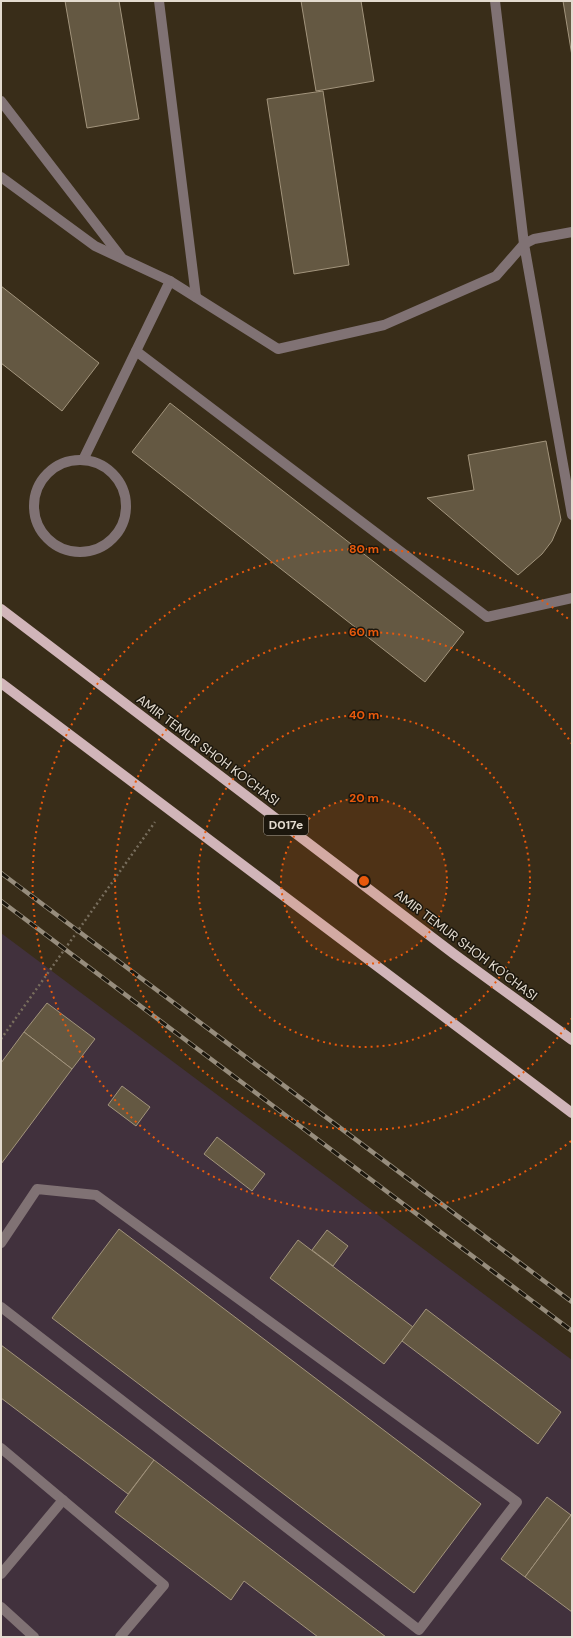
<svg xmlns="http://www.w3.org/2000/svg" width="573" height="1638" font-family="'DM Sans',sans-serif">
  <rect width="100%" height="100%" fill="#392d19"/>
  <!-- industrial -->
  <path fill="#41313d" d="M1 933 572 1360V1637H1Z"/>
  <!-- building -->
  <g fill="#645842" stroke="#a2947c">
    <path d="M65 1H119L139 119 87 128Z"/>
    <path d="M301 1H361L374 81 316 91Z"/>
    <path d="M563 1H572V56Z"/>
    <path d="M323 91 349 265 294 274 267 99Z"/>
    <path d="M1 286 99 363 62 411 1 363Z"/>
    <path d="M170 403 464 632 425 682 132 452Z"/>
    <path d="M546 441 561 520 552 541 542 554 518 575 427 498 474 490 468 455Z"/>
    <path d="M47 1003 95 1039 72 1069 24 1032Z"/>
    <path d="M24 1032 72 1069 1 1164V1063Z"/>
    <path d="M122 1086 150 1107 136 1126 108 1105Z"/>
    <path d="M217 1137 265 1174 252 1191 204 1154Z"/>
    <path d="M119 1229 481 1504 414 1593 52 1318Z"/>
    <path d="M327 1230 348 1246 333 1266 312 1250Z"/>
    <path d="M298 1240 413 1327 384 1364 270 1278Z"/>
    <path d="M426 1309 561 1412 538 1444 402 1341Z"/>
    <path d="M1 1345 154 1460 128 1494 1 1398Z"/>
    <path d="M154 1460 386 1637H318L244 1581 231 1600 115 1512Z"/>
    <path d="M547 1497 571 1515 525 1577 501 1559Z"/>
    <path d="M571 1515 572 1516V1612L525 1577Z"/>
  </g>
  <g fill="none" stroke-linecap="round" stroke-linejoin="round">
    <!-- path -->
    <path stroke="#786e5d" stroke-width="2.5" stroke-dasharray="2 3" stroke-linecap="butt" d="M1 1039 155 822"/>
    <!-- minor -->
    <g stroke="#807274" stroke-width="10">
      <path d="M159 1 196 297"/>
      <path d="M495 1 524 244 572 515"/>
      <path d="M1 101 121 257"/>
      <path d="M1 177 95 246 170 281 278 349 384 325 496 276 524 244 534 239 572 232"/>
      <path d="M136 351 487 617 572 598"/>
      <path d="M83 460 170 281"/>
      <circle cx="80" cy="506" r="46"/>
      <path d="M1 1243 37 1189 96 1195 517 1502 419 1630 1 1307"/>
      <path d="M1 1448 164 1585 120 1637"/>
      <path d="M1 1574 63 1500"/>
      <path d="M1 1607 34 1637"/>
    </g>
    <!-- major -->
    <g stroke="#d1b5b9" stroke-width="10">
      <path d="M1 609 454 954 572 1040"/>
      <path d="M1 683 572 1113"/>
    </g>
    <defs>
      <g id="rail">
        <path d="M1 873 572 1302"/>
        <path d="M1 901 572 1331"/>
      </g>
    </defs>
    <!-- rail casing -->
    <use href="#rail" stroke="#978d7d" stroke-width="4.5"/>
    <!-- rail -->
    <use href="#rail" stroke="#1c170d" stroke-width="3" stroke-dasharray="9" stroke-linecap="butt"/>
  </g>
  <!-- distance rings -->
  <circle cx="364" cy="881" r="83" fill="#e8590c" fill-opacity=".12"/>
  <g fill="none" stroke="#e8590c" stroke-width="2" stroke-dasharray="2 4">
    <circle cx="364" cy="881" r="83"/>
    <circle cx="364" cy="881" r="166"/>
    <path d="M572 1018A249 249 0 1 1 572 744"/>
    <path d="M571 1141A332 332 0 1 1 571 621"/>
  </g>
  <g text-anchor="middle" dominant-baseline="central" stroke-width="3" stroke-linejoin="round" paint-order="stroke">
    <!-- shield labels -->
    <rect fill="#1c170d" stroke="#a7a095" stroke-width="1" x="264" y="815" width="44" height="20" rx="3"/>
    <g font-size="12" font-weight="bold" fill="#e3dbcf">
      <text x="286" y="825">D017e</text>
    </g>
    <!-- street labels -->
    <g font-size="13" fill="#e3dbcf" stroke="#1c170d">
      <text transform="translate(208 750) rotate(37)">AMIR TEMUR SHOH KO'CHASI</text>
      <text transform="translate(466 945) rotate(37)">AMIR TEMUR SHOH KO'CHASI</text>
    </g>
  </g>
  <circle cx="364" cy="881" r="6" fill="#e8590c" stroke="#1c170d" stroke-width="2"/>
  <g font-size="12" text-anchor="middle" font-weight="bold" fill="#e8590c" stroke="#1c170d" stroke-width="3" stroke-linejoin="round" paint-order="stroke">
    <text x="364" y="553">80 m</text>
    <text x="364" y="636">60 m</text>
    <text x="364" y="719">40 m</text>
    <text x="364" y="802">20 m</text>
  </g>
  <!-- border -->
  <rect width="573" height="1638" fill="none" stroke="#e3dbcf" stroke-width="4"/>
</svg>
